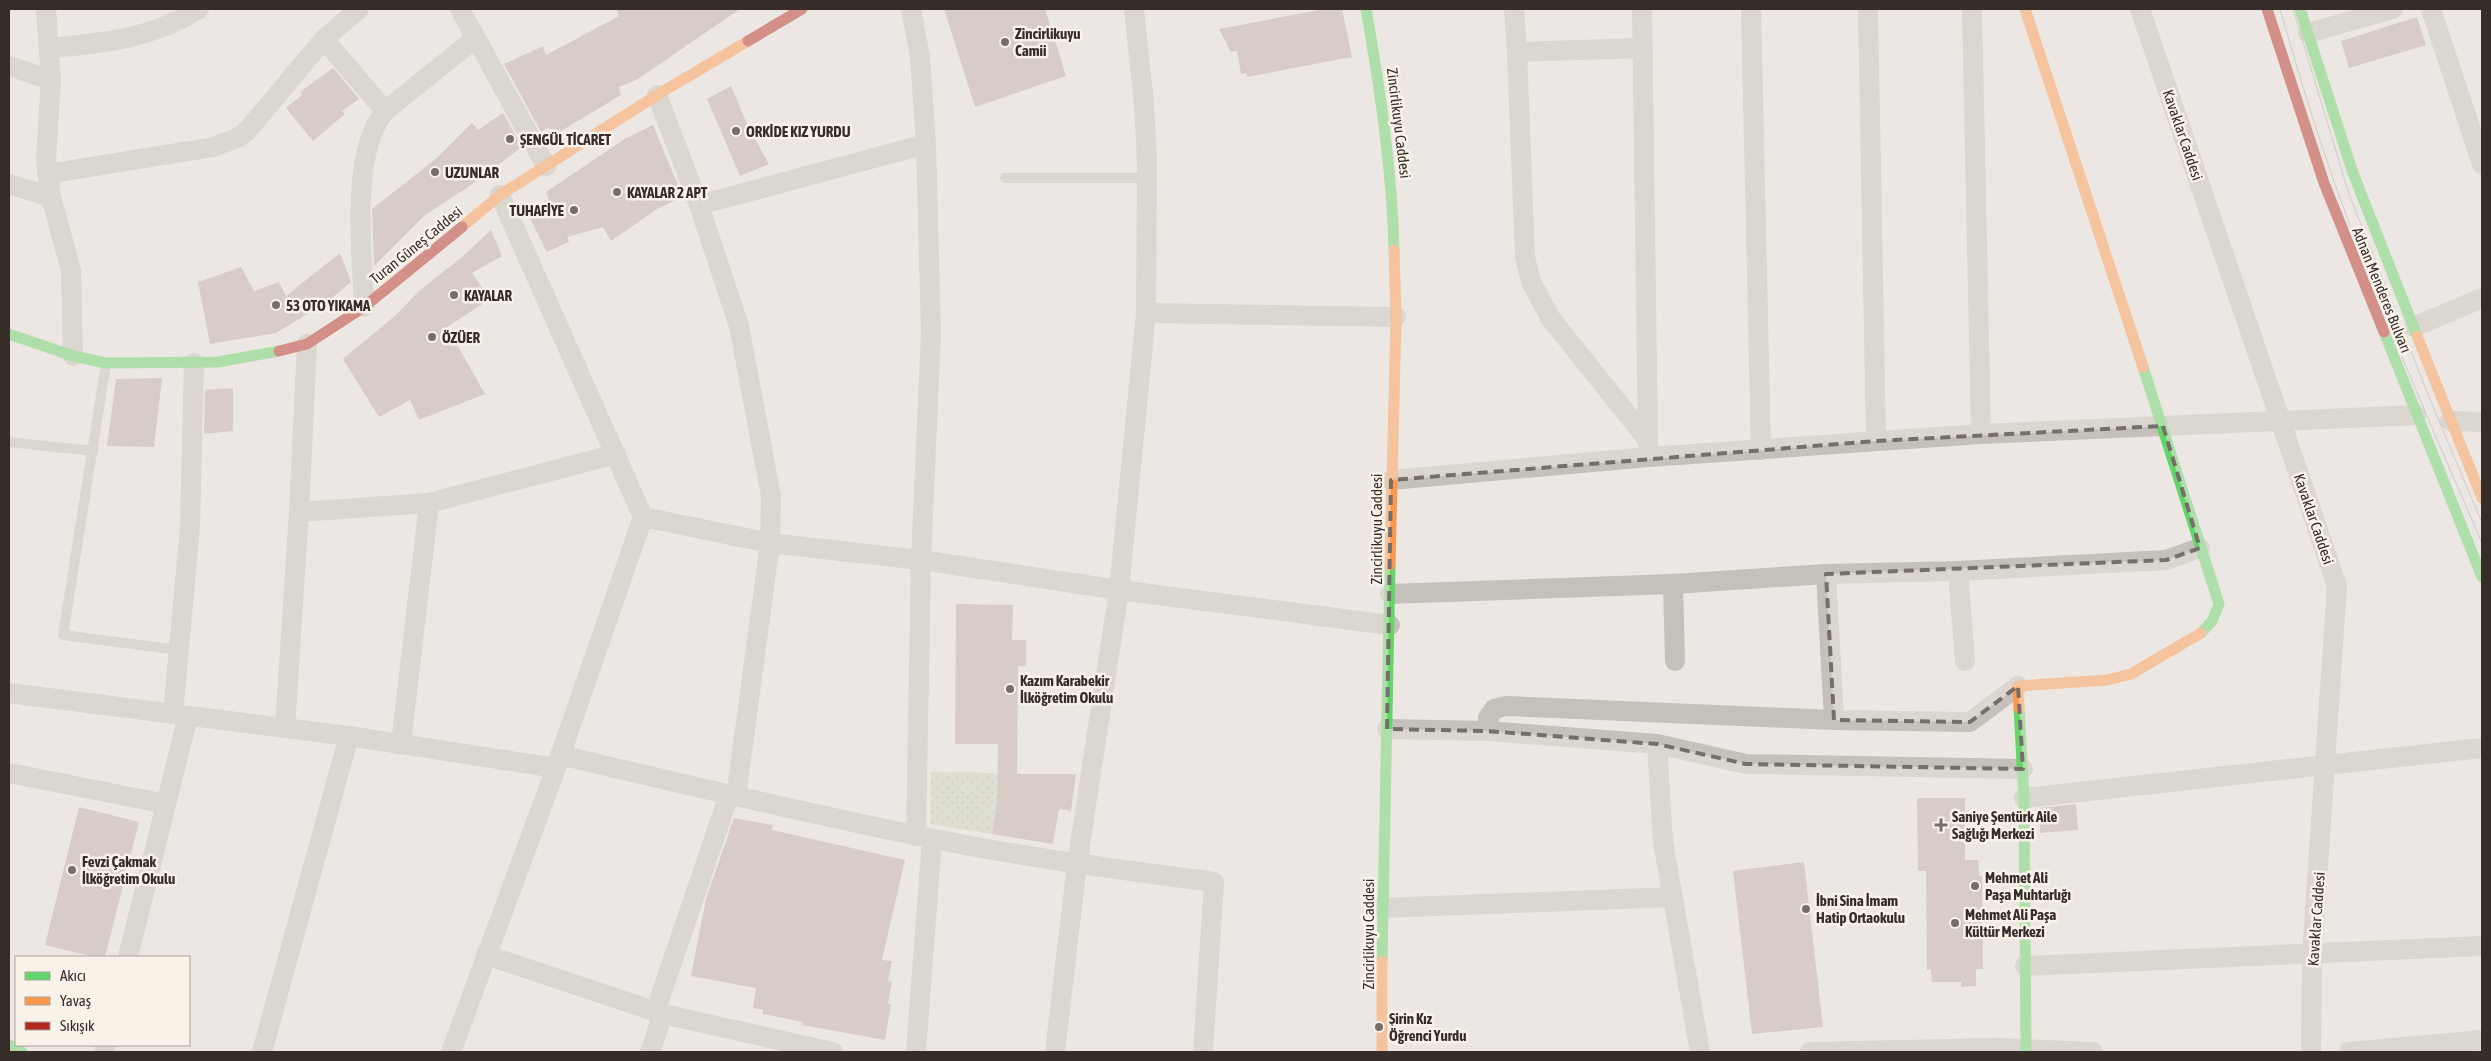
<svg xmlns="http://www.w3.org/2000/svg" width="2491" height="1061" font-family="'Asap Condensed',sans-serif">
  <defs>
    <pattern id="park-dots" width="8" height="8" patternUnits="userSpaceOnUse" patternTransform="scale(1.25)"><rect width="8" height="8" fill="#cdd2bc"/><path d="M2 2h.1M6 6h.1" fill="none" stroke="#b1b5a2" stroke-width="1.8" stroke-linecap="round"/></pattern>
  </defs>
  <rect width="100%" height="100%" fill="#ece7e2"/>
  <!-- park -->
  <path fill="url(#park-dots)" d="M931 772 997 773V800L992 834 930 824Z"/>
  <!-- building -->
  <g fill="#bfaca4">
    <path d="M616 9H740L638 79 619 87 621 95 561 131 547 128 541 132 504 64 543 46 546 55 619 16Z"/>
    <path d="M944 9H1045L1066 76 975 107Z"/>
    <path d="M1324 9H1342L1352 57 1247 77 1246 73 1241 74 1237 51 1231 52 1219 29Z"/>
    <path d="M2417 17 2426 45 2349 68 2341 41Z"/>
    <path d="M333 68 359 99 342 111 345 114 313 141 286 108 302 95 300 92Z"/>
    <path d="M731 86 747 124 769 164 740 176 707 99Z"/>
    <path d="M503 113 522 147 464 190 425 215 374 266 372 209 438 157 472 123 478 130Z"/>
    <path d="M653 125 683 197 657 209 611 241 603 227 567 237 569 242 547 252 527 212 549 199 546 192 626 138Z"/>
    <path d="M491 230 502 256 472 273 490 299 447 327 485 394 419 420 410 400 379 417 343 359 396 315 419 291 462 257Z"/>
    <path d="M340 253 351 282 327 302 276 333 210 344 198 282 241 267 254 291 279 282 286 296Z"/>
    <path d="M162 378 154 447 107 446 116 379Z"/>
    <path d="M233 388V431L204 434 205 390Z"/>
    <path d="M956 604 1013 605 1012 640H1026V666H1018L1017 774H1076L1071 811 1059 809 1053 844 992 834 997 800 998 744H955Z"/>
    <path d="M1917 798H1965V860H1978L1979 876H1982L1983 969H1976V986L1961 987V982H1932L1931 970H1927L1926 871H1918Z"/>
    <path d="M2076 804 2078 830 2040 833V808Z"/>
    <path d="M79 807 139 822 105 957H95L45 945Z"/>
    <path d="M734 818 773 825 772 830 905 860 882 960 892 961 888 981 892 982 888 1004H891L885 1040 802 1025 803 1022 763 1014V1010L753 1008 756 988 691 976 706 899Z"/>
    <path d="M1804 862 1823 1027 1752 1034 1733 871Z"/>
  </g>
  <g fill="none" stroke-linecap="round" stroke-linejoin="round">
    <!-- lane -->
    <g stroke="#c6c0ba" stroke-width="10">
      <path d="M1005 178H1147"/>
      <path d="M106 364 63 635 179 650"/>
      <path d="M9 442 93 451"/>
    </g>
    <!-- street -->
    <g stroke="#c6c0ba" stroke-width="20">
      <path d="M46 9 51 80 46 159 51 197 71 270 73 356"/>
      <path d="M460 9 546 166"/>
      <path d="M911 9 920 57 926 144 931 333 921 560 916 836"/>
      <path d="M1514 9 1517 52 1525 257 1531 282 1551 319 1647 439"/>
      <path d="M1642 9 1648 444"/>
      <path d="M1751 9 1761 450"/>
      <path d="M1868 9 1876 441"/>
      <path d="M1972 9 1981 434"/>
      <path d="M2140 9 2337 586 2312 955 2311 1052"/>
      <path d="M2431 9 2482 164"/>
      <path d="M2308 33 2393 9"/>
      <path d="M324 39 385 111C350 152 362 255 364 307"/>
      <path d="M50 48C106 43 150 39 199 9"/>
      <path d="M1517 52 1643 48"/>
      <path d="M9 66 51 80"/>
      <path d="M657 95 699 205 739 326 771 496 770 543 736 797"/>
      <path d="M385 111 476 38"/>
      <path d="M47 174 214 147 239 137 247 131 324 39 359 9"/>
      <path d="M9 184 51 197"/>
      <path d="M699 205 926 144"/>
      <path d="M1146 313 1396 317"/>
      <path d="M2414 327 2482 298"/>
      <path d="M2450 421 2482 422"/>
      <path d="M1391 480 1649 457 1981 434 2416 415"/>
      <path d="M299 512 429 503 616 454"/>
      <path d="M643 517 770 543 921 560 1119 590 1390 625"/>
      <path d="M1958 571 1965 661"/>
      <path d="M1826 574 1834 720"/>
      <path d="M1673 584 1675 661"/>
      <path d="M1390 594 1673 584 1826 574 1958 571 2166 560 2200 548"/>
      <path d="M9 693 349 736 556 768"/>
      <path d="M173 714 190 527 194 363"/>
      <path d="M285 727 299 512 307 344"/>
      <path d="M1387 729 1487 731 1657 744 1746 764 2023 769"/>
      <path d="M1487 731 1488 718 1494 709 1506 706 1834 720 1970 722 2018 686"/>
      <path d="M401 744 429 503"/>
      <path d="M1657 744 1663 842 1700 1052"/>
      <path d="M560 755C678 783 796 811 915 835 1014 856 1114 869 1214 882L1203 1052"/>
      <path d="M9 773 166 804"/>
      <path d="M2024 798 2482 748"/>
      <path d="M1382 908 1673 897"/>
      <path d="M486 955 663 1014 833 1052"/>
      <path d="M128 957 188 716"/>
      <path d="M2025 966 2482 946"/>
      <path d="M655 1012 729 795"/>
      <path d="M104 1052 106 1045"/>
      <path d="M262 1052 349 736"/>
      <path d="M451 1052 556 768 643 517 500 195"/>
      <path d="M650 1052 663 1014"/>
      <path d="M916 1052 932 839"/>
      <path d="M1055 1052 1077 864 1119 590 1146 313 1147 162 1144 104 1134 9"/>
      <path d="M1810 1052 1995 1048 2093 1052"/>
      <path d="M2349 1052 2482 1040"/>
    </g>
    <!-- fast -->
    <g stroke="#63d668" stroke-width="11">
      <path d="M1366 9C1380 89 1392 169 1394 250"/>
      <path d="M2300 9 2353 173 2417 336"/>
      <path d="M2384 332 2482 577"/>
      <path d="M9 334 73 356 106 363 218 362 279 351"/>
      <path d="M2143 367 2219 604 2212 621 2201 633"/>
      <path d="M2019 708 2024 798 2026 1049"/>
      <path d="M1382 961 1390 565"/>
      <path d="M9 1045 22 1052"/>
    </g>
    <!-- slow -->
    <g stroke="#ff974d" stroke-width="11">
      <path d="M2025 9 2143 367"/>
      <path d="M462 227 500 195 657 95 748 41"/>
      <path d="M2417 336 2482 498"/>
      <path d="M1390 565 1396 317 1394 250"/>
      <path d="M2019 708 2018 686 2108 680 2131 674 2201 633"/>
      <path d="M1382 961V1052"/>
    </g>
    <!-- jam -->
    <g stroke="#b3261e" stroke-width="11">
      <path d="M2267 9 2324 183 2384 332"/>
      <path d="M748 41 802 9"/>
      <path d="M279 351 307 344 364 307 462 227"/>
    </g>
    <!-- tram -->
    <g stroke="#ada9a5" stroke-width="1">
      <path d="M2280 9C2293 53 2306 99 2321 143 2366 279 2425 412 2482 543"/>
      <path d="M2293 9 2349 194 2429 397 2482 523"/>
    </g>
  </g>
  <!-- marked area -->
  <path d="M0 0H2491V1061H0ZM2163 426 2200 548 2166 560 1826 574 1834 720 1970 722 2018 686 2023 769 1746 764 1657 744 1487 731 1387 729 1391 480 1876 441Z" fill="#ece7e2" fill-opacity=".55" fill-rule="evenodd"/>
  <path fill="none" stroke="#766e6a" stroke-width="4" stroke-dasharray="10 6" stroke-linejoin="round" d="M2163 426 2200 548 2166 560 1826 574 1834 720 1970 722 2018 686 2023 769 1746 764 1657 744 1487 731 1387 729 1391 480 1876 441Z"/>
  <!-- markers -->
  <g fill="#766e6a" stroke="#f9f2e9" stroke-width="2">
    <circle cx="1005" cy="42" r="5"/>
    <circle cx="736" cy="131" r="5"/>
    <circle cx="510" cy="139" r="5"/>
    <circle cx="435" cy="172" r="5"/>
    <circle cx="617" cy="192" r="5"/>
    <circle cx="574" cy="210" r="5"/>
    <circle cx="454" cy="295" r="5"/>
    <circle cx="276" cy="305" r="5"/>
    <circle cx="432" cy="337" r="5"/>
    <circle cx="1010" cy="689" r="5"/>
    <path d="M1938.5 817.5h5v5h5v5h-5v5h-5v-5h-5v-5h5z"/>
    <circle cx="72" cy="870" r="5"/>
    <circle cx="1975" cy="886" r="5"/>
    <circle cx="1806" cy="909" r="5"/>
    <circle cx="1955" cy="923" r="5"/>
    <circle cx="1379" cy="1027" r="5"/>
  </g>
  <g text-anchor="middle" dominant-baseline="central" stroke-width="5" stroke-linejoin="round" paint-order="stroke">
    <!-- poi labels -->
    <g font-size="15" font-weight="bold" fill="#362d29" stroke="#f9f2e9" text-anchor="start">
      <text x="1015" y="33">Zincirlikuyu<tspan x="1015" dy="17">Camii</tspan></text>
      <text x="746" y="131">ORKİDE KIZ YURDU</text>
      <text x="520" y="139">ŞENGÜL TİCARET</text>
      <text x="445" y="172">UZUNLAR</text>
      <text x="627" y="192">KAYALAR 2 APT</text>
      <text x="564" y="210" text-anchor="end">TUHAFİYE</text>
      <text x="464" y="295">KAYALAR</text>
      <text x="286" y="305">53 OTO YIKAMA</text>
      <text x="442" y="337">ÖZÜER</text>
      <text x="1020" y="680">Kazım Karabekir<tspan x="1020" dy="17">İlköğretim Okulu</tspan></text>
      <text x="1952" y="816">Saniye Şentürk Aile<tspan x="1952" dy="17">Sağlığı Merkezi</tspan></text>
      <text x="82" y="861">Fevzi Çakmak<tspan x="82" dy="17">İlköğretim Okulu</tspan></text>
      <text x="1985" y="877">Mehmet Ali<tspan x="1985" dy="17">Paşa Muhtarlığı</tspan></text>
      <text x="1816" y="900">İbni Sina İmam<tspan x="1816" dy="17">Hatip Ortaokulu</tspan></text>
      <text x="1965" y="914">Mehmet Ali Paşa<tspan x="1965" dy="17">Kültür Merkezi</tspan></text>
      <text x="1389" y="1018">Şirin Kız<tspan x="1389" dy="17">Öğrenci Yurdu</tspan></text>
    </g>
    <!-- street labels -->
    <g font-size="15" fill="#362d29" stroke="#f9f2e9">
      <text transform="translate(1399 123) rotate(83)">Zincirlikuyu Caddesi</text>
      <text transform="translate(2183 135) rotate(71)">Kavaklar Caddesi</text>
      <text transform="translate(416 245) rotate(-39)">Turan Güneş Caddesi</text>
      <text transform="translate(2382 290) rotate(68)">Adnan Menderes Bulvarı</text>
      <text transform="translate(2314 519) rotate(71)">Kavaklar Caddesi</text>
      <text transform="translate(1376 529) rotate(-90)">Zincirlikuyu Caddesi</text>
      <text transform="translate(2316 919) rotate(-86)">Kavaklar Caddesi</text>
      <text transform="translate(1368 934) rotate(-90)">Zincirlikuyu Caddesi</text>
    </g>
  </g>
  <!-- border -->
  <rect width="2491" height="1061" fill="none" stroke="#362d29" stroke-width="20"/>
  <!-- legend -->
  <rect x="15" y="956" width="175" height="90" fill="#f9f2e9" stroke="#aba39c"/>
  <rect x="25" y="972" width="25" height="8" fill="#63d668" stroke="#aba39c"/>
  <text x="60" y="981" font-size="15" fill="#362d29">Akıcı</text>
  <rect x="25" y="997" width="25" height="8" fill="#ff974d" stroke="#aba39c"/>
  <text x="60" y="1006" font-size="15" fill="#362d29">Yavaş</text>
  <rect x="25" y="1022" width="25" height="8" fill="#b3261e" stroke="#aba39c"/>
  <text x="60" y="1031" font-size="15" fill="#362d29">Sıkışık</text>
</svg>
